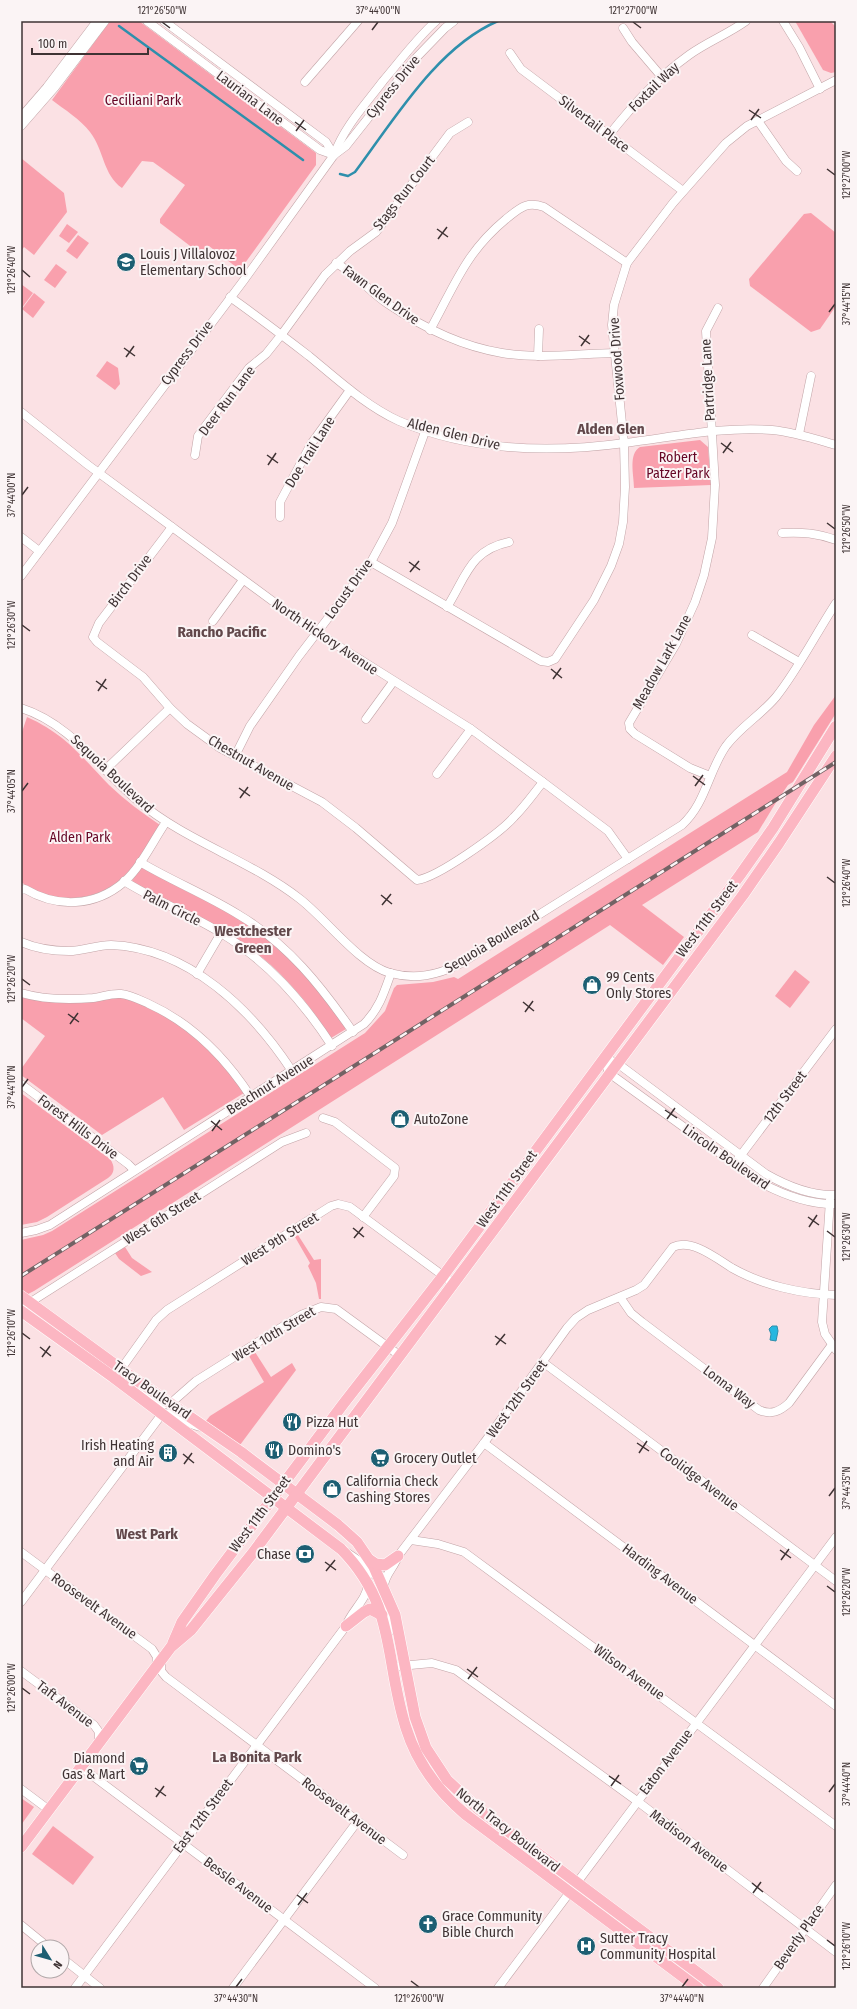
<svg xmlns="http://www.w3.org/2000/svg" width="857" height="2009" font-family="'Fira Sans Condensed',sans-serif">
  <rect width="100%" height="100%" fill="#fbe1e4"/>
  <!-- green -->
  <g fill="#f9a0ad">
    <path d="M110 21H139L316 153V165L240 270 209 246 202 255 160 223V219L185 185 153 162 142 161 122 188C103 175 104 150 90 132 80 119 65 110 52 100Z"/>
    <path d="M795 21H830L836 27V72L831 73 823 70Z"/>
    <path d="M21 158 64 193 67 212 34 255 24 247 21 251Z"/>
    <path d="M811 213 836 233V306L820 329 811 332 750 286 749 279 804 214Z"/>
    <path d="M67 224 78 232 69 243 59 236Z"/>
    <path d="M78 235 89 243 77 259 66 251Z"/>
    <path d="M56 264 67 272 55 288 44 280Z"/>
    <path d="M21 284 33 293 21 309Z"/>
    <path d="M34 293 45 302 33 318 22 309Z"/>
    <path d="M107 361 118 368 120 384 115 390 96 376Z"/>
    <path d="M700 440 708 447 711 485 634 488C634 475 628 454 640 447Z"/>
    <path d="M836 695V713L793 782 788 785 775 804 758 832 642 905 684 937 663 965 610 925 34 1291 28 1294 21 1291V1240L43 1235 52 1231 365 1033 385 1011 394 988 397 985 433 982 454 977 458 979 787 772 814 725Z"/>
    <path d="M27 717C65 734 81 756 109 785 125 800 142 813 160 825 148 842 138 864 122 878 94 904 52 904 21 882V735Z"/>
    <path d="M140 868H143C177 888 213 902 246 923 270 939 294 960 312 981 325 996 335 1013 346 1029L331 1038C306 998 274 962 234 937 220 928 203 921 188 913 169 903 150 892 132 881Z"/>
    <path d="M795 970 810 982 790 1008 775 996Z"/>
    <path d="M21 996 126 998 158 1012 182 1026 221 1061 244 1093 184 1130 163 1097 102 1135 21 1075V1069L45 1036 21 1018Z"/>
    <path d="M21 1093 110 1159C115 1166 115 1173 108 1178L47 1217 37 1222 21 1225Z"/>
    <path d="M298 1235 314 1260 321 1259V1299H319L316 1283 308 1266 310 1263 295 1237Z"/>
    <path d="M125 1247 132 1258 152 1272 141 1276 119 1259 115 1253Z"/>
    <path d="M255 1352 271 1377 292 1363 296 1370 240 1445 206 1421 210 1416 264 1382 249 1356Z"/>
    <path d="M21 1798 34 1807 21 1825Z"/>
    <path d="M53 1826 94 1857 73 1885 32 1854Z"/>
  </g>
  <!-- water -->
  <path fill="#27b7e0" stroke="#2e8fac" d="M772 1326H777L778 1331 776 1341 770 1340 771 1334 769 1329Z"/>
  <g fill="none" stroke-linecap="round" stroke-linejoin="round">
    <!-- stream -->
    <g stroke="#2e8fac" stroke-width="2.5">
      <path d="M119 26 303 160"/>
      <path d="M340 174 348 176 355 172C394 120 437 47 498 21"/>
    </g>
    <defs>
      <g id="minor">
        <path d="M147 21 320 150 334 155"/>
        <path d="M164 21 326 142 334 155"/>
        <path d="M783 21 799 47 820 89"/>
        <path d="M623 28 632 42 661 76"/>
        <path d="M510 53 521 69 683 191"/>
        <path d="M305 82 358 21"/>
        <path d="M21 117 47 87 97 21"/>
        <path d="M758 121 786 161 797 171"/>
        <path d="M21 126 55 87 105 21"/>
        <path d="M609 135C633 105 657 78 689 55 707 42 728 34 746 21"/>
        <path d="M334 155 346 146 414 60 445 28 454 21"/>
        <path d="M336 263C356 274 370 292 388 304 422 327 460 346 502 353 538 359 577 354 614 353"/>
        <path d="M230 297C257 316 283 336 309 356 337 379 366 406 399 421 469 451 551 453 625 443 674 437 724 426 772 430 794 432 815 439 836 445"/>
        <path d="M430 330C455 285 465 253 506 219 520 208 526 201 544 207L627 263"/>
        <path d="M538 356 539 329"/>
        <path d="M21 412 88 465 305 625 471 729 543 782 608 831 628 859"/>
        <path d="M799 434 811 376"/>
        <path d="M195 455 198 436 249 368 266 354 282 334 325 275 350 251 376 232 450 133 468 122"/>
        <path d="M280 517V502L311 444 350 390"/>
        <path d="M172 527 99 623 93 637 97 642 143 677 170 708 187 724 220 748 322 802 356 828 417 880C437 878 500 833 514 817 525 806 534 793 543 782"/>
        <path d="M782 533C802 532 817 533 836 540"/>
        <path d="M21 537 39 551"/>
        <path d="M371 562 541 661 548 662 555 659 594 600 611 566 619 544 623 522 625 487 624 443 612 325 614 305 627 263 673 203 726 143 747 126 836 80"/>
        <path d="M21 576 244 280 334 155C344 127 365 105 383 81 400 61 416 39 436 21"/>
        <path d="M447 607C466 577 470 550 509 542"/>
        <path d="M213 621 243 580"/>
        <path d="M752 635 799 662"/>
        <path d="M21 708C71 724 99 768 138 801 187 842 250 860 300 899 327 920 359 964 390 973 416 980 437 975 460 964L682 825C706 803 708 772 726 746 740 727 761 715 776 697 797 671 817 632 836 603"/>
        <path d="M366 719 393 682"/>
        <path d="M235 756 250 726 299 656 371 562 392 523 426 429"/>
        <path d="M105 770 170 708"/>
        <path d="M437 774 471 729"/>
        <path d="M710 776 690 768 635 734 630 729 629 723 676 644 695 602 704 575 712 538 715 485 706 331 718 308"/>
        <path d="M140 862C172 881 207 895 239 915 288 944 321 986 353 1032"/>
        <path d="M124 881C156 901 190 914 221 933 268 962 302 1000 332 1046"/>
        <path d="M21 890 25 889C57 908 95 907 124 882 141 867 153 841 166 822"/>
        <path d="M21 942C35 948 54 951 69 951 83 951 97 945 111 945 189 948 252 1010 292 1071"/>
        <path d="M197 974 221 933"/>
        <path d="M21 993C45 1000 69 1000 93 998 102 997 111 993 121 994 131 995 140 1000 149 1004 193 1024 225 1057 251 1097"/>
        <path d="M604 1058 609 1073 761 1183C784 1195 810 1205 836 1204"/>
        <path d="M604 1058 617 1063 766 1174C787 1186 812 1196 836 1195"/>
        <path d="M21 1084 128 1164 134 1170"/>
        <path d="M323 1118 335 1122 395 1168 394 1176 363 1217"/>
        <path d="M738 1159 836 1029"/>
        <path d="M830 1200 822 1322 825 1334 836 1350"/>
        <path d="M21 1233 36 1230 50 1225 364 1024C379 1009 384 993 391 973"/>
        <path d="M620 1297 631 1313 642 1322 759 1410C771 1415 779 1412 789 1403L831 1346"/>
        <path d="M26 1305 282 1142 306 1133"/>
        <path d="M80 1351 91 1354 114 1370 121 1369 156 1320 167 1310 331 1206 338 1204 350 1207 453 1283"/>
        <path d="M544 1363 836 1581"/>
        <path d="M136 1390 162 1405 171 1403 196 1381 301 1315 321 1307 336 1309 399 1355"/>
        <path d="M484 1443 836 1706"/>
        <path d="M411 1540 438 1544 464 1552 836 1826"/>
        <path d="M21 1552 152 1649 157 1657 156 1667"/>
        <path d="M346 1552 358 1560 369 1573 382 1576"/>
        <path d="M384 1588C383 1576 395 1567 398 1556L484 1443 567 1328 576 1318 588 1310 636 1290 644 1285 673 1247C691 1238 716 1258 732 1268 762 1285 801 1294 836 1295"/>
        <path d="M370 1595 382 1599 391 1625 397 1633"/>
        <path d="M21 1602 162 1414C177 1409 189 1428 204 1427"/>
        <path d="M161 1661V1671L166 1677 403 1855"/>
        <path d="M400 1666 432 1663 456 1670 637 1801 836 1952"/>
        <path d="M21 1671 94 1725 99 1732V1742"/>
        <path d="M81 1767 375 1988"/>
        <path d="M21 1789 49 1810"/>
        <path d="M21 1925 48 1947"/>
        <path d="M62 1958 100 1988"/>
        <path d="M75 1988 346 1626C351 1611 367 1600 368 1584"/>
        <path d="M233 1988 357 1822"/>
        <path d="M498 1988 836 1537"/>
        <path d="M763 1988 836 1885"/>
      </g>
      <g id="major">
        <path d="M21 1296 132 1377 241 1452 338 1525 357 1542 374 1567 395 1615 415 1717 426 1748 447 1780 477 1808 718 1988"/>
        <path d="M21 1311 113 1377 341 1549C397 1606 384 1659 406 1728 417 1763 438 1791 465 1814L698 1988"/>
        <path d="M370 1560 376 1564 385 1565 398 1556"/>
        <path d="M346 1626 364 1612 370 1609 382 1615"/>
        <path d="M173 1643 182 1622 215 1575 344 1403 443 1276 740 875 773 828 836 726"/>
        <path d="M21 1847 171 1647 191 1630 252 1554 743 895 779 843 836 756"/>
      </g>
    </defs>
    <!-- minor casing -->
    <use href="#minor" stroke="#c2a4a7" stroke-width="9"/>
    <!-- major casing -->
    <use href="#major" stroke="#fff" stroke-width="12"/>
    <!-- minor -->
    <use href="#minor" stroke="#fff" stroke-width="8"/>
    <!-- major -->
    <use href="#major" stroke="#fcb6c2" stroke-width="11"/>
    <defs>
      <path id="rail" d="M21 1276 836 762"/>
    </defs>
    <!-- rail casing -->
    <use href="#rail" stroke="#726264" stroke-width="4"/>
    <!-- rail -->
    <use href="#rail" stroke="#fbf4f5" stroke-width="2.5" stroke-dasharray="8" stroke-linecap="butt"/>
  </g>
  <!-- ticks -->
  <path fill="none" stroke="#3f3334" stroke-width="1.5" d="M162 22 170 28M633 22 641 28M372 30 378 22M749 110 761 118M751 120 759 109M295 122 306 130M296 131 304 120M827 169 835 175M437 229 448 237M438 239 447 227M22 270 30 277M829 312 835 304M579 336 590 344M581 346 589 335M124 348 135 356M126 357 134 346M721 443 733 452M723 453 731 442M267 455 278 463M268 465 276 453M22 495 28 487M827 523 835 529M409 562 420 570M410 572 419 561M22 625 30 631M551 669 562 678M553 679 561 668M96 681 107 689M98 691 106 679M693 776 705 785M695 786 703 775M239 788 250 796M22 791 28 783M240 798 248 787M827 877 835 883M381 895 392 904M382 905 391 894M22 979 30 985M523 1002 534 1011M525 1012 533 1001M68 1014 79 1022M70 1024 78 1013M22 1087 28 1079M665 1110 677 1118M667 1119 675 1108M211 1121 222 1130M212 1131 220 1120M808 1217 819 1225M809 1227 817 1215M353 1228 364 1237M827 1231 835 1237M354 1238 363 1227M22 1333 30 1339M495 1336 506 1344M496 1345 505 1334M40 1347 51 1356M42 1357 50 1346M637 1443 649 1451M639 1453 647 1441M183 1454 194 1463M184 1464 192 1453M829 1496 835 1488M780 1550 791 1558M781 1560 789 1549M325 1562 336 1570M326 1571 335 1560M827 1586 835 1592M467 1669 478 1677M468 1679 477 1667M22 1688 30 1694M609 1776 621 1784M611 1786 619 1775M155 1788 166 1796M829 1792 835 1784M156 1797 164 1786M752 1883 763 1892M753 1893 761 1882M297 1895 308 1903M298 1905 307 1893M827 1940 835 1946M411 1981 419 1987M236 1987 242 1979M682 1987 688 1979"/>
  <!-- icons -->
  <defs>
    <symbol id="school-disc" viewBox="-11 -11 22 22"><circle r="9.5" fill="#1d5f73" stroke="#fbf4f5"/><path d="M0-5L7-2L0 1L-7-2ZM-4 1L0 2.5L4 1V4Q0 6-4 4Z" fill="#fff"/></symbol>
    <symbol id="shop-disc" viewBox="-11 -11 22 22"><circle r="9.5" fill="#1d5f73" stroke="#fbf4f5"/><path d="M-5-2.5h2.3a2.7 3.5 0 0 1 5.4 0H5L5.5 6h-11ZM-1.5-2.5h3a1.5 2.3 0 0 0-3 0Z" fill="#fff"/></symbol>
    <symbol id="restaurant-disc" viewBox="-11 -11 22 22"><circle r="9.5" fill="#1d5f73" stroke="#fbf4f5"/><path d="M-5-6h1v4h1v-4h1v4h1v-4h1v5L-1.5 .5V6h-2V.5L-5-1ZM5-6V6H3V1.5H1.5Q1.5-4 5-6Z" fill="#fff"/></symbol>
    <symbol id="building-disc" viewBox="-11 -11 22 22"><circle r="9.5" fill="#1d5f73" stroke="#fbf4f5"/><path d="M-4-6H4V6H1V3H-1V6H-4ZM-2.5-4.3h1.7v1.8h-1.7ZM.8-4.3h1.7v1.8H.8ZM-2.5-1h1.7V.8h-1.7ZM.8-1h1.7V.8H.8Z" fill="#fff"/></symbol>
    <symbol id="supermarket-disc" viewBox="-11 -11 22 22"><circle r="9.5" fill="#1d5f73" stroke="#fbf4f5"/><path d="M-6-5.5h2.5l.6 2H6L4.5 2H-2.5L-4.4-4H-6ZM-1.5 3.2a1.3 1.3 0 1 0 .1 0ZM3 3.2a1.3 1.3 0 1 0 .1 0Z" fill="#fff"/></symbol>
    <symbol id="bank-disc" viewBox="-11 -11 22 22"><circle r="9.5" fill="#1d5f73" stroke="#fbf4f5"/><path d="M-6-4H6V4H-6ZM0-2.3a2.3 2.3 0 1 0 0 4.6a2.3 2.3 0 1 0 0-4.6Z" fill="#fff"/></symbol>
    <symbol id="church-disc" viewBox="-11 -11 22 22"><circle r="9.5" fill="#1d5f73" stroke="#fbf4f5"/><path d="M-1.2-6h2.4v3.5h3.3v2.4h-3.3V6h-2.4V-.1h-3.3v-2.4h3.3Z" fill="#fff"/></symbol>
    <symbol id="hospital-disc" viewBox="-11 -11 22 22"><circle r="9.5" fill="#1d5f73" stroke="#fbf4f5"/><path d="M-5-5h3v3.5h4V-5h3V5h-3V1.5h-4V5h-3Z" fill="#fff"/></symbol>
  </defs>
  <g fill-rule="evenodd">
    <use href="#school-disc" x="115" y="251" width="22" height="22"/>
    <use href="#shop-disc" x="581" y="974" width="22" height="22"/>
    <use href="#shop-disc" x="389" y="1108" width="22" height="22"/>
    <use href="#restaurant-disc" x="281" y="1411" width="22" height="22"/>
    <use href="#restaurant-disc" x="263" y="1439" width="22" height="22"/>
    <use href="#building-disc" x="157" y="1442" width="22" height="22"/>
    <use href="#supermarket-disc" x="369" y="1447" width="22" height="22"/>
    <use href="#shop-disc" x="321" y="1478" width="22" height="22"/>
    <use href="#bank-disc" x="294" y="1543" width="22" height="22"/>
    <use href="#supermarket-disc" x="128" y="1755" width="22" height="22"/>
    <use href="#church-disc" x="417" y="1913" width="22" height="22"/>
    <use href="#hospital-disc" x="575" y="1935" width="22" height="22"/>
  </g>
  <g text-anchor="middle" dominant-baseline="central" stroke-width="4" stroke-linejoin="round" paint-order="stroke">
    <!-- street labels -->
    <g font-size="14" fill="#3f3334" stroke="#fbf4f5">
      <text transform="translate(393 87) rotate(-51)">Cypress Drive</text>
      <text transform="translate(654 87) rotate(-44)">Foxtail Way</text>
      <text transform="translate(250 98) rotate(37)">Lauriana Lane</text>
      <text transform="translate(594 124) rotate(37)">Silvertail Place</text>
      <text transform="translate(404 193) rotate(-52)">Stags Run Court</text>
      <text transform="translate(381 295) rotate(36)">Fawn Glen Drive</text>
      <text transform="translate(187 353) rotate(-53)">Cypress Drive</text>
      <text transform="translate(617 359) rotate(-94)">Foxwood Drive</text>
      <text transform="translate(708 380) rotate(-93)">Partridge Lane</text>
      <text transform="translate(227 401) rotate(-53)">Deer Run Lane</text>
      <text transform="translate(454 434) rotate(14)">Alden Glen Drive</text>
      <text transform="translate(310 452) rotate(-58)">Doe Trail Lane</text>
      <text transform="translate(130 581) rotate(-53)">Birch Drive</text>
      <text transform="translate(349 589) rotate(-54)">Locust Drive</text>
      <text transform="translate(325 637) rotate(34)">North Hickory Avenue</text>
      <text transform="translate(662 662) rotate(-61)">Meadow Lark Lane</text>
      <text transform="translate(251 763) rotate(30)">Chestnut Avenue</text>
      <text transform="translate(112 774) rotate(43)">Sequoia Boulevard</text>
      <text transform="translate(172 908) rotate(27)">Palm Circle</text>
      <text transform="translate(707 919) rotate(-53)">West 11th Street</text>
      <text transform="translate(492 942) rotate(-31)">Sequoia Boulevard</text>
      <text transform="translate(270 1085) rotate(-32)">Beechnut Avenue</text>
      <text transform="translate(785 1097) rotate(-53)">12th Street</text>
      <text transform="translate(78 1127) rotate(37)">Forest Hills Drive</text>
      <text transform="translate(726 1157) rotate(35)">Lincoln Boulevard</text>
      <text transform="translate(507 1189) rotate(-54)">West 11th Street</text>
      <text transform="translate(162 1218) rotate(-32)">West 6th Street</text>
      <text transform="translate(280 1239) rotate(-32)">West 9th Street</text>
      <text transform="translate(274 1334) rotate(-31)">West 10th Street</text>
      <text transform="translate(729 1387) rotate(37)">Lonna Way</text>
      <text transform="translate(152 1390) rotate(35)">Tracy Boulevard</text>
      <text transform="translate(517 1399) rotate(-54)">West 12th Street</text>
      <text transform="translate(699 1479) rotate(37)">Coolidge Avenue</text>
      <text transform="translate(260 1514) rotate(-53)">West 11th Street</text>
      <text transform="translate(660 1574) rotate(37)">Harding Avenue</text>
      <text transform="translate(94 1606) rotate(36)">Roosevelt Avenue</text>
      <text transform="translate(629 1672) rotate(36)">Wilson Avenue</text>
      <text transform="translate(65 1704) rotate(37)">Taft Avenue</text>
      <text transform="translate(666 1762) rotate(-53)">Eaton Avenue</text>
      <text transform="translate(344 1811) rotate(37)">Roosevelt Avenue</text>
      <text transform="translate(203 1816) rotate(-53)">East 12th Street</text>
      <text transform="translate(508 1830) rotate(38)">North Tracy Boulevard</text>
      <text transform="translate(689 1841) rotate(37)">Madison Avenue</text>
      <text transform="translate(238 1885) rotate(37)">Bessle Avenue</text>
      <text transform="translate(799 1937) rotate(-55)">Beverly Place</text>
    </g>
    <!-- park labels -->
    <g font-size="14" fill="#660626" stroke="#fbf4f5">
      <text x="143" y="100">Ceciliani Park</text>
      <text x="678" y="457">Robert<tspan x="678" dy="16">Patzer Park</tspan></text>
      <text x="80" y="837">Alden Park</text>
    </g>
    <!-- poi labels -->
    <g font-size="14" fill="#3f3334" stroke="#fbf4f5" text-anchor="start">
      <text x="140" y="254">Louis J Villalovoz<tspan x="140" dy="16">Elementary School</tspan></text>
      <text x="606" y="977">99 Cents<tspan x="606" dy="16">Only Stores</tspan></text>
      <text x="414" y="1119">AutoZone</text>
      <text x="306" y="1422">Pizza Hut</text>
      <text x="154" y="1445" text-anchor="end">Irish Heating<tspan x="154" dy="16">and Air</tspan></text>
      <text x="288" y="1450">Domino's</text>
      <text x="394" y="1458">Grocery Outlet</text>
      <text x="346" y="1481">California Check<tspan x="346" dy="16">Cashing Stores</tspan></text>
      <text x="291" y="1554" text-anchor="end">Chase</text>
      <text x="125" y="1758" text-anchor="end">Diamond<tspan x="125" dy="16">Gas &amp; Mart</tspan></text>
      <text x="442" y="1916">Grace Community<tspan x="442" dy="16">Bible Church</tspan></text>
      <text x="600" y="1938">Sutter Tracy<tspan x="600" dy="16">Community Hospital</tspan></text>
    </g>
    <!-- neighbourhood labels -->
    <g font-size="15" font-weight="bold" fill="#62484b" stroke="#fbf4f5">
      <text x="611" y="429">Alden Glen</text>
      <text x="222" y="632">Rancho Pacific</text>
      <text x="253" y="931">Westchester<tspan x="253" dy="17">Green</tspan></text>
      <text x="147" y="1534">West Park</text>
      <text x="257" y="1757">La Bonita Park</text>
    </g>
  </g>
  <!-- border -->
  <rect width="857" height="2009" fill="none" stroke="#fbf4f5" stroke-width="44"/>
  <!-- north arrow -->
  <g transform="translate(50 1959) rotate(127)"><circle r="19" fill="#fbf4f5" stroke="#b0a7a8"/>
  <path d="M0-3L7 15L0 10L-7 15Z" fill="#1d5f73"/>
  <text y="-6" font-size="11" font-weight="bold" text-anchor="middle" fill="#3f3334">N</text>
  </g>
  <!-- scale -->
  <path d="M32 48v6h116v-6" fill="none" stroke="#3f3334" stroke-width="2"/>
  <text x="38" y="48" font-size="12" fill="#3f3334" stroke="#fbf4f5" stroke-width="3" paint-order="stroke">100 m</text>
  <rect x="22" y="22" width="813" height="1965" fill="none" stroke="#3f3334" stroke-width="1.5"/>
  <g font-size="10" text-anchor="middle" fill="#3f3334">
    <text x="162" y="14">121°26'50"W</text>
    <text x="378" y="14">37°44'00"N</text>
    <text x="633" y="14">121°27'00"W</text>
    <text transform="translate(846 175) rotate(-90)" y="4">121°27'00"W</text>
    <text transform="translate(11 270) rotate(-90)" y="4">121°26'40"W</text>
    <text transform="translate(846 304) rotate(-90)" y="4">37°44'15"N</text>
    <text transform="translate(11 495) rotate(-90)" y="4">37°44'00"N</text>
    <text transform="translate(846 529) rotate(-90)" y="4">121°26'50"W</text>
    <text transform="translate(11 625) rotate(-90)" y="4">121°26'30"W</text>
    <text transform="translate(11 791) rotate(-90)" y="4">37°44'05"N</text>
    <text transform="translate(846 883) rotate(-90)" y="4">121°26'40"W</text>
    <text transform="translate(11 979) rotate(-90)" y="4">121°26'20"W</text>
    <text transform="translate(11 1087) rotate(-90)" y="4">37°44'10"N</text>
    <text transform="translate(846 1237) rotate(-90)" y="4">121°26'30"W</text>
    <text transform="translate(11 1333) rotate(-90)" y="4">121°26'10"W</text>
    <text transform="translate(846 1488) rotate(-90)" y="4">37°44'35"N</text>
    <text transform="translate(846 1592) rotate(-90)" y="4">121°26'20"W</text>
    <text transform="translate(11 1688) rotate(-90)" y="4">121°26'00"W</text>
    <text transform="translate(846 1784) rotate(-90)" y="4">37°44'40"N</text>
    <text transform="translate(846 1946) rotate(-90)" y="4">121°26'10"W</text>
    <text x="236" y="2002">37°44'30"N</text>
    <text x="419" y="2002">121°26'00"W</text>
    <text x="682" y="2002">37°44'40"N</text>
  </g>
</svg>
